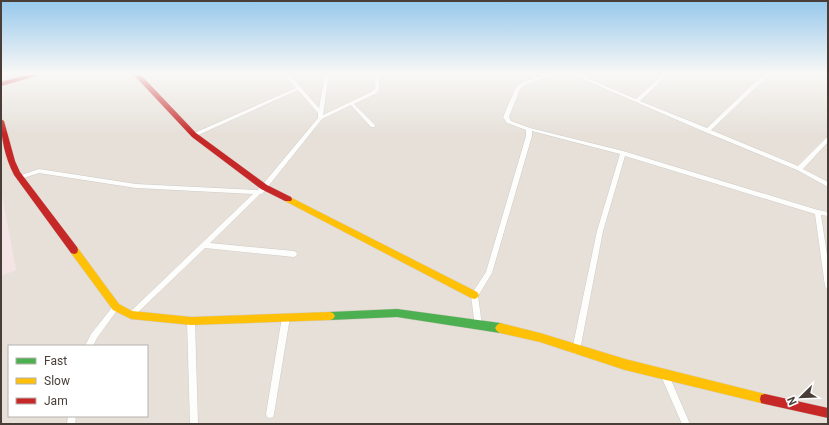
<svg xmlns="http://www.w3.org/2000/svg" width="829" height="425" font-family="Roboto,sans-serif">
  <rect width="100%" height="100%" fill="#f2efec"/>
  <!-- residential -->
  <path fill="#e6e0d9" fill-rule="evenodd" d="M1 74H828V424H1ZM9 346H147V416H9Z"/>
  <!-- medical -->
  <path fill="#f4e5e4" d="M1 190 16 270 1 276Z"/>
  <g fill="none" stroke-linecap="round" stroke-linejoin="round">
    <defs>
      <g id="street">
        <path d="M284 74H289L319 108 325 74H329L323 115 371 92 375 89 376 74H380L379 90 375 94 354 104 375 125V127H371L351 105 322 119 262 194H260L210 243 294 251 296 252 297 254 296 256 294 257 205 248 133 317 131 318 129 317 127 315 129 313 253 194 136 188 39 173 20 179 18 178 17 177 18 176 39 169 136 184 258 190 318 118V113L298 90 196 136H192L191 135 192 134 296 88Z"/>
        <path d="M548 74H556L526 84 520 89 509 117 511 121 530 128 623 151 818 210 828 212V216L821 215 828 262V289L826 288 825 286 815 214 625 156 603 231 580 350 579 353 576 354 573 353 572 350 597 231 620 154 532 131V136L492 273 478 296 482 325 481 327 478 328 475 327 471 295 486 272 526 136V130L507 123 503 117 516 87 522 82Z"/>
        <path d="M571 74H578L636 99 663 74H668L640 101 707 128 751 86 766 74H771L755 88 711 130 798 166 826 138 828 137V142L803 169 828 182V187L797 170 705 132Z"/>
        <path d="M116 304 118 305 119 307 118 309 97 338 93 346H85L91 334 114 305Z"/>
        <path d="M286 314 289 315 290 317 274 414 273 417 270 418 267 417 266 414 282 317 283 315Z"/>
        <path d="M191 318 194 319 195 321 198 424H190L187 321 188 319Z"/>
        <path d="M665 372 668 373 690 424H682L661 376 662 373Z"/>
        <path d="M68 416H76L75 424H67Z"/>
      </g>
      <path id="fast" d="M397 309 500 323 503 325 505 328 503 331 500 333 397 317 330 320 327 319 325 316 327 313 330 312Z"/>
      <g id="slow">
        <path d="M288 196 477 292 479 295 477 298 474 299 471 298 285 201 284 199 285 197Z"/>
        <path d="M74 246 77 247 119 304 132 311 191 317 330 312 333 313 335 316 333 319 330 320 191 325 131 319 113 310 71 253 70 250 71 247Z"/>
        <path d="M500 323 540 333 625 359 769 395 770 399 769 403 765 404 625 370 540 342 500 333 497 331 495 328 497 325Z"/>
      </g>
      <g id="jam">
        <path d="M31 74H43L1 86V82Z"/>
        <path d="M133 74H140L196 133 267 185 291 197 292 199 291 201H285L261 189 192 137Z"/>
        <path d="M1 119 4 121 15 161 20 172 77 247 78 250 77 253 74 254 71 253 14 175C5 157 1 139 1 119Z"/>
        <path d="M765 394 828 408V418L765 404 761 403 760 399 761 395Z"/>
      </g>
    </defs>
    <!-- street casing -->
    <use href="#street" stroke="#cfcbc8" stroke-width="1"/>
    <!-- fast casing -->
    <use href="#fast" stroke="#d3ccc4" stroke-width="1"/>
    <!-- slow casing -->
    <use href="#slow" stroke="#d3ccc4" stroke-width="1"/>
    <!-- jam casing -->
    <use href="#jam" stroke="#d3ccc4" stroke-width="1"/>
    <!-- street -->
    <use href="#street" fill="#fdfdfc" fill-rule="evenodd"/>
    <!-- fast -->
    <use href="#fast" fill="#4caf50" fill-rule="evenodd"/>
    <!-- slow -->
    <use href="#slow" fill="#ffc107" fill-rule="evenodd"/>
    <!-- jam -->
    <use href="#jam" fill="#c62828" fill-rule="evenodd"/>
  </g>
  <!-- sky -->
  <linearGradient id="sky" x2="0" y2="1"><stop stop-color="#96c8ec"/><stop offset="0.55" stop-color="#f9f8f6"/><stop offset="1" stop-color="#f9f8f6" stop-opacity="0"/></linearGradient>
  <rect width="829" height="134" fill="url(#sky)"/>
  <!-- border -->
  <rect width="829" height="425" fill="none" stroke="#493e37" stroke-width="4"/>
  <!-- legend -->
  <rect x="8" y="345" width="140" height="72" fill="#ffffff" stroke="#b6b2af"/>
  <rect x="16" y="358" width="20" height="6" fill="#4caf50" stroke="#b6b2af"/>
  <text x="44" y="365" font-size="12" fill="#493e37">Fast</text>
  <rect x="16" y="378" width="20" height="6" fill="#ffc107" stroke="#b6b2af"/>
  <text x="44" y="385" font-size="12" fill="#493e37">Slow</text>
  <rect x="16" y="398" width="20" height="6" fill="#c62828" stroke="#b6b2af"/>
  <text x="44" y="405" font-size="12" fill="#493e37">Jam</text>
  <!-- north arrow -->
  <g transform="translate(801 397) rotate(247)" stroke="#ffffff" stroke-width="3" paint-order="stroke">
  <path d="M0-3L7 15L0 10L-7 15Z" fill="#493e37"/>
  <text y="-6" font-size="11" font-weight="bold" text-anchor="middle" fill="#493e37">N</text>
  </g>
</svg>
